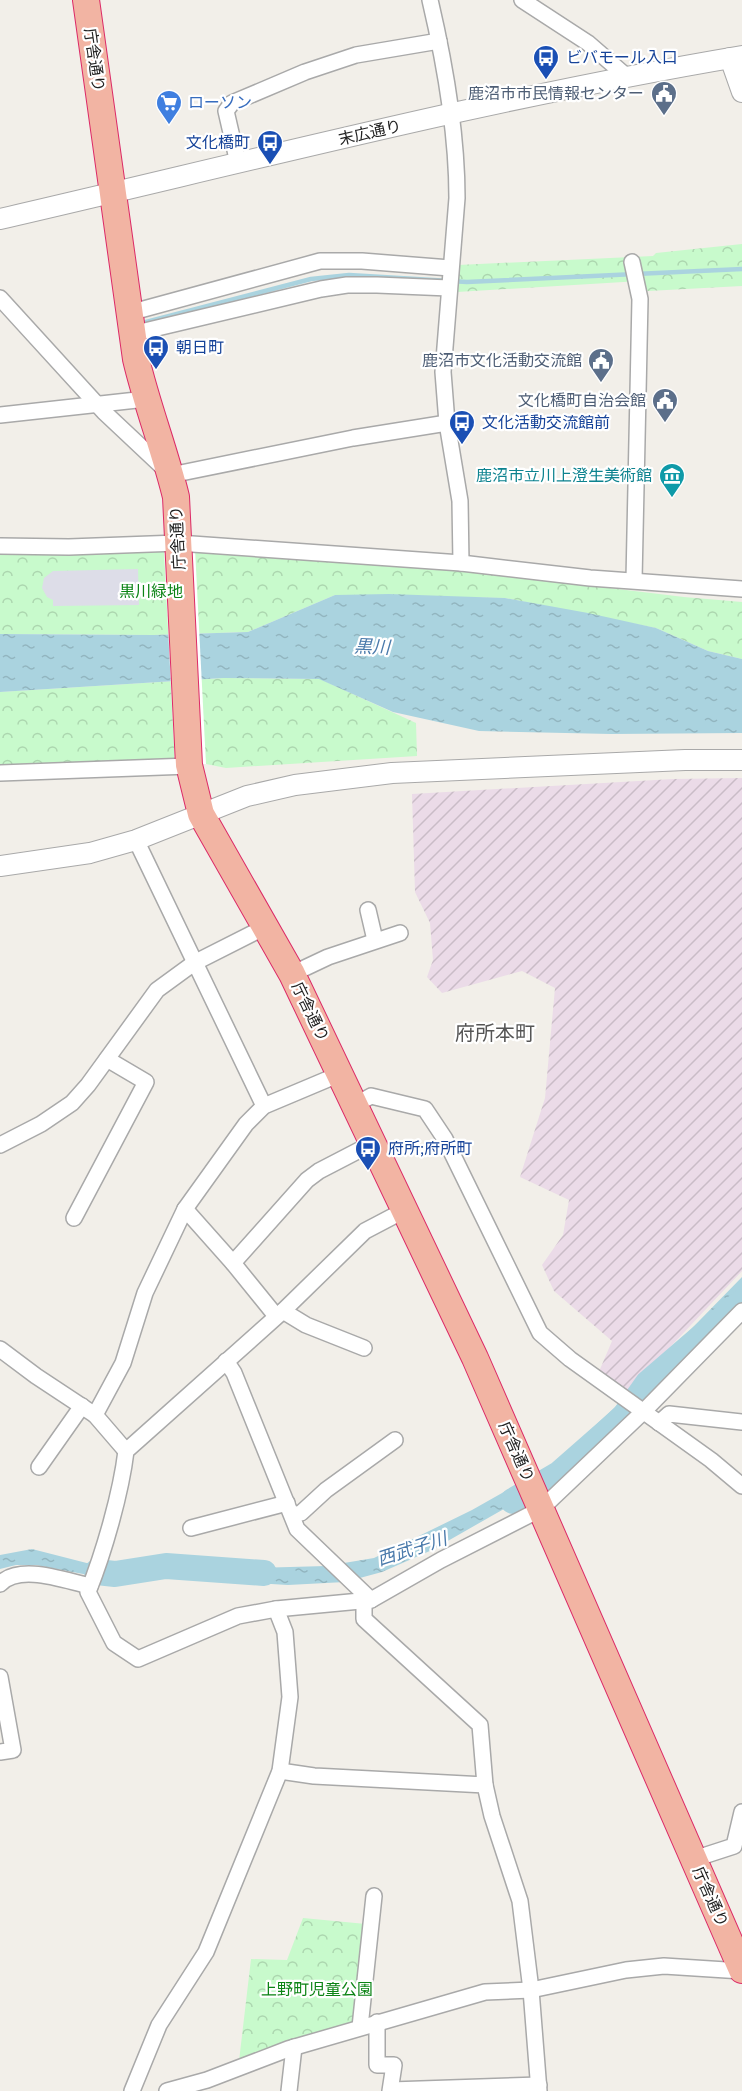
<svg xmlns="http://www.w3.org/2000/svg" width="742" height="2091" font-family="'Varela Round','Noto Sans JP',sans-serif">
  <defs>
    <pattern id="industrial-furrows" width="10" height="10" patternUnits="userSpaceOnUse" patternTransform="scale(1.5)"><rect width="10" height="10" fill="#ebdbe8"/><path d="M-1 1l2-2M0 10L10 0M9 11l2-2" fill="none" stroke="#c9bcc7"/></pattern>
    <pattern id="park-crowns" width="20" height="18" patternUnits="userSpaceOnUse" patternTransform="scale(1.5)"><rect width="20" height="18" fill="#c8facc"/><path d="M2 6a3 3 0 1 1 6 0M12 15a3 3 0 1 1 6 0" fill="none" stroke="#acd6af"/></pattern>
    <pattern id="water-ripples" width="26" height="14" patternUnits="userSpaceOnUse" patternTransform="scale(1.5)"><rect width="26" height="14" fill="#aad3df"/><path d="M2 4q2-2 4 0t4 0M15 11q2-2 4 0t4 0" fill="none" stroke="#92b5bf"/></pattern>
  </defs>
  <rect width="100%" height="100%" fill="#f2efe9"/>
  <!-- industrial -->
  <path fill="url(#industrial-furrows)" d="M742 778V1271L621 1399 595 1381 612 1341 554 1291 542 1265 563 1235 569 1200 520 1177 545 1098 555 988 522 971 442 993 427 977 433 960 430 923 415 892 412 794 673 779Z"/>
  <!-- park -->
  <g fill="url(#park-crowns)">
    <path d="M742 244V286L648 291 646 290 640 281 457 292 458 265 653 256 656 253Z"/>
    <path d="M154 547 395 562 684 597 742 602V659L708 651 656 628 505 598 335 595 248 632 154 635 0 634V552Z"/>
    <path d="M223 678 320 679 416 723 417 756 226 768 206 764 175 765 160 761 124 760 0 766V692Z"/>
    <path d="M303 1918 366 1924 353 2024 239 2061 251 1959 287 1960Z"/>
  </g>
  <!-- plaza -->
  <path fill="#dddde8" d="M138 569 139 605 53 606V600L47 597 42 588 44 578 53 571Z"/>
  <!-- water -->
  <g fill="url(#water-ripples)">
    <path d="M389 594 505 598 588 613 656 628 708 651 742 659V733L611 734 479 731 393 712 319 679 223 678 0 692V634L154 635 248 632 335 595Z"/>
    <path d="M742 1277V1295L586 1447 516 1502 432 1550 382 1572 345 1582 288 1585 163 1578H104L36 1565H16L0 1569V1555L32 1549 114 1570 140 1572 166 1566 207 1573 251 1568 326 1566 374 1558 472 1510 555 1463 615 1407Z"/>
  </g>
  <!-- pier -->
  <path fill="#fff" d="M195 549 206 764 175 765 164 550Z"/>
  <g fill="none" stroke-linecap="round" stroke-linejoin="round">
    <!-- stream -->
    <path stroke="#aad3df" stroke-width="4.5" d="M146 322 311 279 349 275 467 282 742 269"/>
    <!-- river -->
    <g stroke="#aad3df" stroke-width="26">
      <path d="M513 1501 559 1474 624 1417 648 1383 742 1302"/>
      <path d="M97 1572 115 1574 166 1566 264 1573"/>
    </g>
    <defs>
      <g id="minor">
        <path d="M430 0C445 64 457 132 457 198L443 372 447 423 460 501 461 563"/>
        <path d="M522 0 588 43 626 76"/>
        <path d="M238 163 226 111 232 103 305 72 356 55 439 41"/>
        <path d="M632 262 640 299 634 580"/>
        <path d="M0 298 104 412 171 475 353 438 447 423"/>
        <path d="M129 313 320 261H362L450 268"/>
        <path d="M132 334 321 289 347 285H377L449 288"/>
        <path d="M0 415 146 399"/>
        <path d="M0 546 69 547 178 543 461 563 590 578 742 589"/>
        <path d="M0 773 189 766"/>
        <path d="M136 840 264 1106"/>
        <path d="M368 910 375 940"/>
        <path d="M292 974 328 957 400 933"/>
        <path d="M355 1105 371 1096 425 1109 445 1139 540 1333 570 1359 711 1460 742 1486"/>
        <path d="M0 1145 41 1124 72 1103 88 1085 157 990 194 963 265 927"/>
        <path d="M185 1209 233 1263 276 1316"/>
        <path d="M405 1210 365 1231 283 1311 126 1451C121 1493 104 1552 88 1592L114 1643 138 1659 238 1616 276 1609 371 1600 441 1560 541 1509 643 1412 742 1311"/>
        <path d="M74 1218 146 1082 107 1059"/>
        <path d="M233 1263 307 1180 319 1171 373 1143"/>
        <path d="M283 1311 306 1325 364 1348"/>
        <path d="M0 1349 36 1376 95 1415 126 1451"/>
        <path d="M226 1361 234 1373 297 1529 371 1600"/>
        <path d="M95 1415 123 1363 145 1293 185 1209 246 1124 264 1106 340 1074"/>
        <path d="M659 1423 669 1414 742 1422"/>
        <path d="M39 1467 82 1406"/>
        <path d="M292 1515 301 1513 326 1490 395 1440"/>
        <path d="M191 1528 287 1503"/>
        <path d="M0 1584C20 1563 66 1581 90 1586"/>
        <path d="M364 1601V1619L480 1725 485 1785"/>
        <path d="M0 1677 13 1750 0 1752"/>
        <path d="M280 1771 314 1776 485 1785 492 1816 520 1901 531 1990 539 2091"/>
        <path d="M694 1859 734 1846 742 1812"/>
        <path d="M377 2022V2065H394L390 2091"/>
        <path d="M360 2027 374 1896"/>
        <path d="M391 2090 539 2085"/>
        <path d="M132 2091 159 2025 206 1952 280 1771 290 1697 285 1632 276 1609"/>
        <path d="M167 2091 207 2080 288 2049 485 1992 531 1990 626 1970 664 1966 742 1971"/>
        <path d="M289 2091 294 2047"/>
      </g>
      <g id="tertiary">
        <path d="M730 58 742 92"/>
        <path d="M0 219C247 162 492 98 742 56"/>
        <path d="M0 866 90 853 136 840 247 796 295 785 392 773 685 760H742"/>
      </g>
      <path id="trunk" d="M86 0 136 359C147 406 165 451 176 497L189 765 201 814 292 974 475 1358 742 1970"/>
    </defs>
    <!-- minor casing -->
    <use href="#minor" stroke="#a9a9a9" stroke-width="18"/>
    <!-- tertiary casing -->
    <use href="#tertiary" stroke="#a9a9a9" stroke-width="22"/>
    <!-- trunk casing -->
    <use href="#trunk" stroke="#dc2a67" stroke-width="28"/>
    <!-- minor -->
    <use href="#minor" stroke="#fff" stroke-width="15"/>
    <!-- tertiary -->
    <use href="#tertiary" stroke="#fff" stroke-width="20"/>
    <!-- trunk -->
    <use href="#trunk" stroke="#f2b4a3" stroke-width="26"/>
  </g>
  <!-- icons -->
  <defs>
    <symbol id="bus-pin" viewBox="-11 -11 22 30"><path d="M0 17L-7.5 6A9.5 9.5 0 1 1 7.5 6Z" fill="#1a4fb4" stroke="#fff"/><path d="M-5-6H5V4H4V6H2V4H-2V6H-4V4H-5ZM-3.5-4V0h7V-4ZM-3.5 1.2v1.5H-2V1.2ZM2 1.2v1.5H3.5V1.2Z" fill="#fff"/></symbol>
    <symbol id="civic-pin" viewBox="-11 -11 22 30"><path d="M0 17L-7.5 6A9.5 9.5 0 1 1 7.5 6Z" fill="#5c6f8a" stroke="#fff"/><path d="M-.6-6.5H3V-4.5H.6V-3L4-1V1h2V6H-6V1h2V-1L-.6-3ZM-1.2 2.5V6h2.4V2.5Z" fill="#fff"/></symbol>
    <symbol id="supermarket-pin" viewBox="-11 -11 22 30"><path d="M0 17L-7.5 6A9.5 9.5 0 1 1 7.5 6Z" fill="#3f7fe0" stroke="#fff"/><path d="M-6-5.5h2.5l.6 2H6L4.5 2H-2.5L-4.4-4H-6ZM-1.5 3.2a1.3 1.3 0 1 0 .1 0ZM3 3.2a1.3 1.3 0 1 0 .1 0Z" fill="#fff"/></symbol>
    <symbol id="museum-pin" viewBox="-11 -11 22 30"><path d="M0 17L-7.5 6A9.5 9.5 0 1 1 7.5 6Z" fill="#0f9aa8" stroke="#fff"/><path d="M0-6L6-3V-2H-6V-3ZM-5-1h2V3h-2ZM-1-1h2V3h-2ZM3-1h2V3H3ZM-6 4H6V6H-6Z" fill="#fff"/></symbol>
  </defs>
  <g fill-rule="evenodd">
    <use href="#bus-pin" x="531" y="43" width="30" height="40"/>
    <use href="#civic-pin" x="649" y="79" width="30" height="40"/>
    <use href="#supermarket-pin" x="154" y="88" width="30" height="40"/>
    <use href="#bus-pin" x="255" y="128" width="30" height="40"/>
    <use href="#bus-pin" x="141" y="333" width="30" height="40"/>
    <use href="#civic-pin" x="586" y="346" width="30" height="40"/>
    <use href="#civic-pin" x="650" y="386" width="30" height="40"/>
    <use href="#bus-pin" x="447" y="408" width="30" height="40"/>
    <use href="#museum-pin" x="657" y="461" width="30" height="40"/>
    <use href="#bus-pin" x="353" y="1134" width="30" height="40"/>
  </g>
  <g text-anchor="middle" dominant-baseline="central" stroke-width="4.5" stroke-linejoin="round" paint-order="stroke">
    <!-- transit labels -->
    <g font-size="16" fill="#164399" stroke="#fff" text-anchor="start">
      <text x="566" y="58">ビバモール入口</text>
      <text x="250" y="143" text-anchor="end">文化橋町</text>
      <text x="176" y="348">朝日町</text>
      <text x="482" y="423">文化活動交流館前</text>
      <text x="388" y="1149">府所;府所町</text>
    </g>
    <!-- street labels -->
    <g font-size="16" fill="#222" stroke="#fff">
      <text transform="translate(94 60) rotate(82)">庁舎通り</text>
      <text transform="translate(370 133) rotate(-13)">末広通り</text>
      <text transform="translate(178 538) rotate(-93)">庁舎通り</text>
      <text transform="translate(310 1012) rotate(64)">庁舎通り</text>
      <text transform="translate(516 1452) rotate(66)">庁舎通り</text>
      <text transform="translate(710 1897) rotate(66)">庁舎通り</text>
    </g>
    <!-- service labels -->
    <g font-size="16" fill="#4e5e75" stroke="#fff" text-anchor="end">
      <text x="644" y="94">鹿沼市市民情報センター</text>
      <text x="582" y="361">鹿沼市文化活動交流館</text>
      <text x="646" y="401">文化橋町自治会館</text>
    </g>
    <!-- shop labels -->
    <g font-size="16" fill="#366cbe" stroke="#fff" text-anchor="start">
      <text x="188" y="103">ローソン</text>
    </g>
    <!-- culture labels -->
    <g font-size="16" fill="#0d838f" stroke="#fff" text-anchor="end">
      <text x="652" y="476">鹿沼市立川上澄生美術館</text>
    </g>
    <!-- park labels -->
    <g font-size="16" fill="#0c8416" stroke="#fff">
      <text x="151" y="592">黒川緑地</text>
      <text x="317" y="1990">上野町児童公園</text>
    </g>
    <!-- water labels -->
    <g font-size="18" font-style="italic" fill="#4a7aab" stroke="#fff">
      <text transform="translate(372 647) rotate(2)">黒川</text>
      <text transform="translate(412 1549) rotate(-18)">西武子川</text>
    </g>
    <!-- quarter labels -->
    <g font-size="20" fill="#555" stroke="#fff">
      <text x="495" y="1034">府所本町</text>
    </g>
  </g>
</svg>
